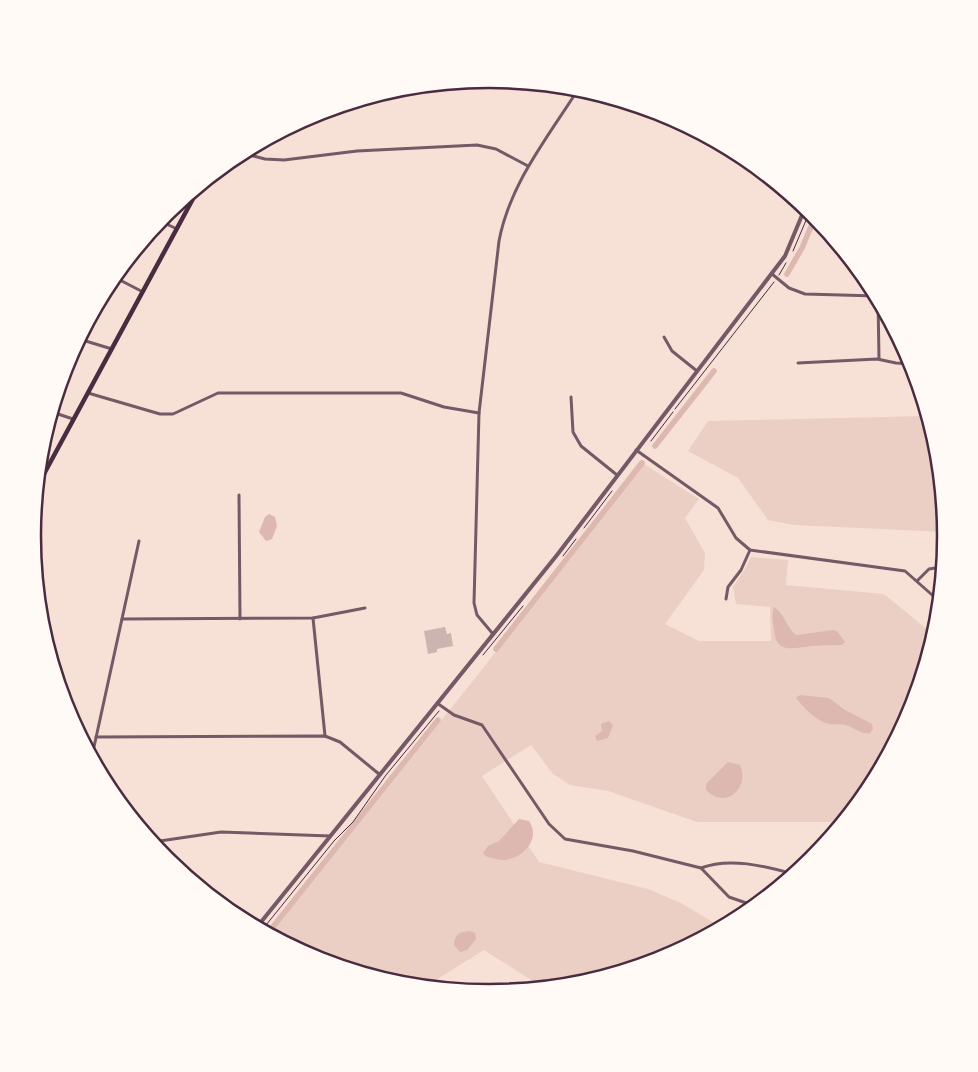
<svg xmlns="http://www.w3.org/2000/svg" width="978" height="1072" font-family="'DejaVu Sans',sans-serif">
  <rect width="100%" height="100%" fill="#f7e1d7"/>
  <!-- green -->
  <g fill="#ebcfc5">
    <path d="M927 416 937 447 945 532 794 525 768 520 738 478 688 451 708 421Z"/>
    <path d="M639 461 699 499 685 518 705 553 704 570 665 624 699 641H771L770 607 736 604 733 587 745 569 751 557 788 560 786 585 884 594 934 635 911 711 868 790 842 822H697L608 791 570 785 553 774 531 745 482 776 539 862 648 889 681 903 721 927 663 958 578 984 542 987 484 950 436 980 434 987 400 984 314 958 270 934 484 667Z"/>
  </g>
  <!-- water -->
  <g fill="#dcb8b0">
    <path d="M269 514 275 517 277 526 272 539 266 541 259 532 265 517Z"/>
    <path d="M774 607C785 614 786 627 796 635L833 630 837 631 845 642 842 645C832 645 823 645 814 646 796 647 776 656 774 630 773 621 771 616 774 607Z"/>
    <path d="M800 695 829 698 845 710 872 724 873 729 870 733C861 734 856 729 848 726 842 723 836 725 829 724 816 721 804 708 796 698Z"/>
    <path d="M609 721 613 725 608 738 597 741 595 736 602 731 601 724Z"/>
    <path d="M728 762 740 765C750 786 727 811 706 790V784Z"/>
    <path d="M519 819 529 821C541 838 524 858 505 860 498 860 492 858 485 856L483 853 488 846 499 841Z"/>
    <path d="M470 931 475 933 476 939 467 950 460 952 454 945C455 933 460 932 470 931Z"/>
  </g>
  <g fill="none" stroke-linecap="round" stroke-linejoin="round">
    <!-- canal -->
    <g stroke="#dcb8b0" stroke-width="5.5">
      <path d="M787 274 802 248 815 217"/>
      <path d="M655 446 714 371"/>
      <path d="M496 649 642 463"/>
      <path d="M268 933 438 720"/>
    </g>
  </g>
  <!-- building -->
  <path fill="#ccb4b1" d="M445 627 447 634 451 633 453 646 437 649V652L428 654 424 631Z"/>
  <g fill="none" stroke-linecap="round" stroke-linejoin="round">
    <!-- path -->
    <g stroke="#4a2c40" stroke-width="1">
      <path d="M793 251 810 211"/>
      <path d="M779 275 786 263"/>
      <path d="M675 409 774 282"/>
      <path d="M651 441 673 412"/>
      <path d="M584 528 612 491"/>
      <path d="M563 556 576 539"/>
      <path d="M483 655 523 606"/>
      <path d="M262 930 334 841 353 822 386 775 439 711"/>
    </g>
    <!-- minor -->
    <g stroke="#755966" stroke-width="3">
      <path d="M242 153 265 159 284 160 357 151 477 145 496 149 528 166"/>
      <path d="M160 221 177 229"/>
      <path d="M772 274 789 288 805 294 876 296"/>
      <path d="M114 277 143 292"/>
      <path d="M878 299 879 359"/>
      <path d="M664 337 672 351 697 371"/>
      <path d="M79 339 112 349"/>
      <path d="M798 363 877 359 896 363 912 364"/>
      <path d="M88 393 160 414H173L218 393H401L444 407 479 413"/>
      <path d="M571 397 573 432 581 446 617 475"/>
      <path d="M52 412 73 419"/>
      <path d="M636 450 718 508 736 538 750 550 905 571 939 601"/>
      <path d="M239 495 240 619"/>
      <path d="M917 581 929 569 942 567"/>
      <path d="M726 599 728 587 741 570 750 550"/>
      <path d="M313 618 325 736"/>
      <path d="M122 619 313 618 365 608"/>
      <path d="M493 634 477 615 474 603 479 413 499 241C510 183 548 137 579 88"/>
      <path d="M437 703 454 715 482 725 549 824 565 839 633 851 701 868 729 897 755 906"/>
      <path d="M96 737 325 736 340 742 379 774"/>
      <path d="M92 756 139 541"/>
      <path d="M153 842 221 832 330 836"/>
      <path d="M701 868C729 857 765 866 793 874"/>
    </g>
    <!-- tertiary -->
    <path stroke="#755966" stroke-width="4" d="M257 927 557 555 785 256 805 208"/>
    <!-- secondary -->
    <path stroke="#4a2c40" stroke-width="4.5" d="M38 485 201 184"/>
  </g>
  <!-- crop -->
  <path d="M0 0H978V1072H0ZM41 536a448 448 0 1 1 896 0a448 448 0 1 1-896 0Z" fill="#fffaf5" fill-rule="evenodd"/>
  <path fill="none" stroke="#4a2c40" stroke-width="2.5" d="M41 536a448 448 0 1 1 896 0a448 448 0 1 1-896 0Z"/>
</svg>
